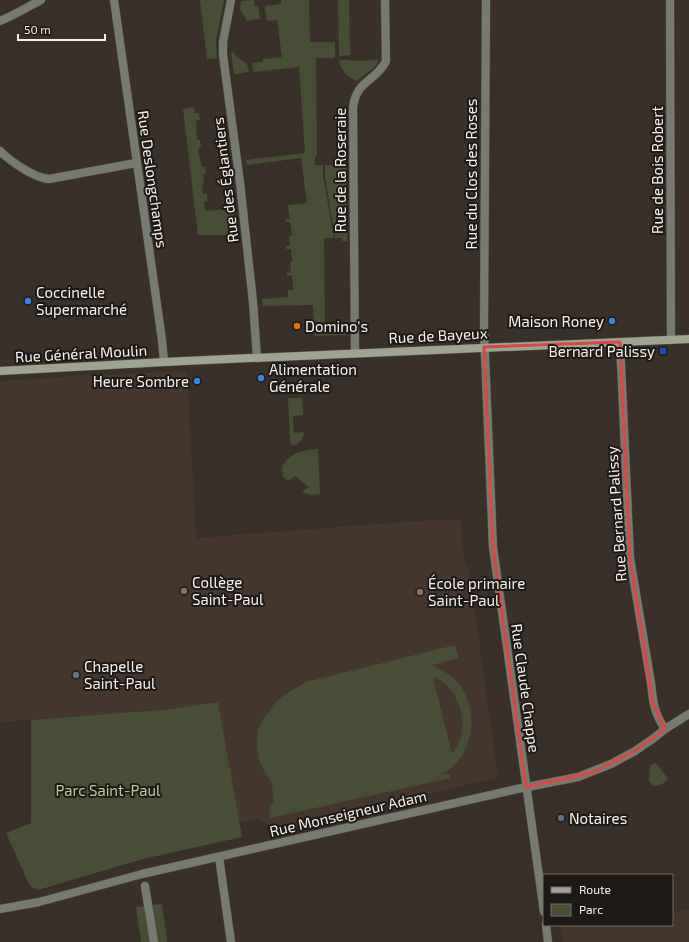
<svg xmlns="http://www.w3.org/2000/svg" width="689" height="942" font-family="'Exo 2',sans-serif">
  <rect width="100%" height="100%" fill="#39302a"/>
  <!-- built -->
  <g fill="#45372d">
    <path d="M187 371 196 538 416 521 460 519 462 524V544L466 567H469L498 778 274 828 258 819 239 823 218 702 172 709 0 722V381L105 374V375Z"/>
    <path d="M689 910V942H563L560 925H672V913Z"/>
  </g>
  <!-- green -->
  <g fill="#484e35" fill-rule="evenodd">
    <path d="M200 0H224L216 40 217 58 207 59Z"/>
    <path d="M254 0 255 7 258 6 260 19 247 21 240 9 241 1Z"/>
    <path d="M281 0H309L310 42H335V58H316L317 155 315 156V165H323V176L334 238H324L325 328H348V334L346 335 315 336 313 305 263 306 262 299 288 297V290H293L292 275 287 276V273L291 272 290 262H292L291 249H286V246H290L289 236 292 235 290 222H286V219H290L288 205 307 203 301 158 247 165 246 160 305 153 299 67 254 72 253 71 252 63 263 62V59L282 57 277 20 267 21 265 6 281 4Z"/>
    <path d="M338 0H349L350 55 339 56Z"/>
    <path d="M231 52H233L238 58 247 64 249 72 234 74Z"/>
    <path d="M339 60H350L351 61 378 60 376 66 356 81C347 77 340 69 339 60Z"/>
    <path d="M194 107 195 113H199L200 120H196L197 131H196L197 140H200L201 147 198 148 199 158H200L202 167H205L206 174H203L204 185H202L203 194H207V201L204 202 205 211 228 209 227 199 231 198 236 235H198L183 109Z"/>
    <path d="M341 162H346L347 241H342V238H335L325 176V165L341 166Z"/>
    <path d="M288 398H302L303 415 293 416 294 433 304 432C303 439 299 444 292 446L290 441Z"/>
    <path d="M318 449 320 494 311 495 302 492 309 487 295 476 288 481 283 477 282 468C288 453 303 450 318 449Z"/>
    <path d="M455 645 459 658 432 665C442 670 452 675 460 685 476 707 475 741 457 762 452 768 446 771 440 775L449 774 450 778 270 818 269 806 274 803 272 784 260 763 257 745 258 730 261 723 274 704 284 695 306 682ZM433 677C453 682 465 711 462 731 461 739 457 747 452 754Z"/>
    <path d="M218 702 242 837 143 859 38 890 30 886 6 833 31 823V720L172 709Z"/>
    <path d="M654 763 657 764 668 779C664 784 658 786 653 786L649 781 650 766Z"/>
    <path d="M162 904 167 942H155L150 905Z"/>
    <path d="M145 906 150 942H141L136 907Z"/>
  </g>
  <g fill="none" stroke-linecap="round" stroke-linejoin="round">
    <defs>
      <path id="pedestrian" d="M145 886 154 942"/>
      <g id="minor">
        <path d="M114 0 162 340 164 362"/>
        <path d="M231 0 223 42V55L240 183 253 302 257 358"/>
        <path d="M486 0 484 332 493 547 544 912"/>
        <path d="M670 0 671 340"/>
        <path d="M0 151C10 161 34 178 49 179L136 163"/>
        <path d="M620 342 630 558 651 683C653 702 654 713 665 729"/>
        <path d="M355 353 353 107C357 79 376 82 386 61L385 0"/>
        <path d="M219 857 231 942"/>
        <path d="M0 909 39 902 142 874 517 789 578 777 611 764 635 751 654 738 665 729 689 714"/>
        <path d="M546 925 548 942"/>
      </g>
      <path id="tertiary" d="M0 21 13 15 41 0"/>
      <path id="secondary" d="M0 371 184 361 689 339"/>
    </defs>
    <!-- pedestrian casing -->
    <use href="#pedestrian" stroke="#574f49" stroke-width="9"/>
    <!-- minor casing -->
    <use href="#minor" stroke="#574f49" stroke-width="9"/>
    <!-- tertiary casing -->
    <use href="#tertiary" stroke="#574f49" stroke-width="9"/>
    <!-- secondary casing -->
    <use href="#secondary" stroke="#574f49" stroke-width="9"/>
    <!-- pedestrian -->
    <use href="#pedestrian" stroke="#777b6f" stroke-width="8"/>
    <!-- minor -->
    <use href="#minor" stroke="#777b6f" stroke-width="8"/>
    <!-- tertiary -->
    <use href="#tertiary" stroke="#777b6f" stroke-width="8"/>
    <!-- secondary -->
    <use href="#secondary" stroke="#9ea491" stroke-width="8"/>
  </g>
  <!-- marked area -->
  <path fill="none" stroke="#db4646" stroke-width="3" stroke-linejoin="round" d="M620 342 630 558 653 703 665 729 635 751 594 772 526 787 493 547 484 347Z"/>
  <!-- markers -->
  <g fill="#3f7fe0" stroke="#1d1916" stroke-width="1.5">
    <circle cx="28" cy="301" r="4"/>
    <circle cx="612" cy="321" r="4"/>
    <circle cx="261" cy="378" r="4"/>
    <circle cx="197" cy="381" r="4"/>
  </g>
  <circle fill="#e8710a" stroke="#1d1916" stroke-width="1.5" cx="297" cy="326" r="4"/>
  <rect fill="#1a4fb4" stroke="#1d1916" stroke-width="1.5" x="659" y="347" width="8" height="8" rx="2"/>
  <g fill="#8d6e63" stroke="#1d1916" stroke-width="1.5">
    <circle cx="184" cy="591" r="4"/>
    <circle cx="420" cy="592" r="4"/>
  </g>
  <circle fill="#6b7280" stroke="#1d1916" stroke-width="1.5" cx="76" cy="675" r="4"/>
  <circle fill="#5c6f8a" stroke="#1d1916" stroke-width="1.5" cx="561" cy="818" r="4"/>
  <g text-anchor="middle" dominant-baseline="central" stroke-width="4" stroke-linejoin="round" paint-order="stroke">
    <!-- street labels -->
    <g font-size="15" fill="#f7f1ed" stroke="#1d1916">
      <text transform="translate(340 170) rotate(-90)">Rue de la Roseraie</text>
      <text transform="translate(657 170) rotate(-90)">Rue de Bois Robert</text>
      <text transform="translate(471 174) rotate(-90)">Rue du Clos des Roses</text>
      <text transform="translate(153 179) rotate(82)">Rue Deslongchamps</text>
      <text transform="translate(225 180) rotate(-97)">Rue des Églantiers</text>
      <text transform="translate(438 335) rotate(-3)">Rue de Bayeux</text>
      <text transform="translate(81 353) rotate(-3)">Rue Général Moulin</text>
      <text transform="translate(616 514) rotate(-94)">Rue Bernard Palissy</text>
      <text transform="translate(526 688) rotate(82)">Rue Claude Chappe</text>
      <text transform="translate(348 813) rotate(-13)">Rue Monseigneur Adam</text>
    </g>
    <!-- poi labels -->
    <g font-size="15" fill="#f7f1ed" stroke="#1d1916" text-anchor="start">
      <text x="36" y="292">Coccinelle<tspan x="36" dy="17">Supermarché</tspan></text>
      <text x="604" y="321" text-anchor="end">Maison Roney</text>
      <text x="305" y="326">Domino's</text>
      <text x="655" y="351" text-anchor="end">Bernard Palissy</text>
      <text x="269" y="369">Alimentation<tspan x="269" dy="17">Générale</tspan></text>
      <text x="189" y="381" text-anchor="end">Heure Sombre</text>
      <text x="192" y="582">Collège<tspan x="192" dy="17">Saint-Paul</tspan></text>
      <text x="428" y="583">École primaire<tspan x="428" dy="17">Saint-Paul</tspan></text>
      <text x="84" y="666">Chapelle<tspan x="84" dy="17">Saint-Paul</tspan></text>
      <text x="569" y="818">Notaires</text>
    </g>
    <!-- park labels -->
    <g font-size="15" fill="#becb97" stroke="#1d1916">
      <text x="108" y="790">Parc Saint-Paul</text>
    </g>
  </g>
  <!-- legend -->
  <rect x="543" y="874" width="130" height="52" fill="#1d1916" stroke="#746f6c"/>
  <rect x="551" y="887" width="20" height="6" fill="#9ea491" stroke="#746f6c"/>
  <text x="579" y="894" font-size="12" fill="#f7f1ed">Route</text>
  <rect x="551" y="904" width="20" height="12" fill="#484e35" stroke="#746f6c"/>
  <text x="579" y="914" font-size="12" fill="#f7f1ed">Parc</text>
  <!-- scale -->
  <path d="M18 34v6h87v-6" fill="none" stroke="#f7f1ed" stroke-width="2"/>
  <text x="24" y="34" font-size="12" fill="#f7f1ed" stroke="#1d1916" stroke-width="3" paint-order="stroke">50 m</text>
</svg>
